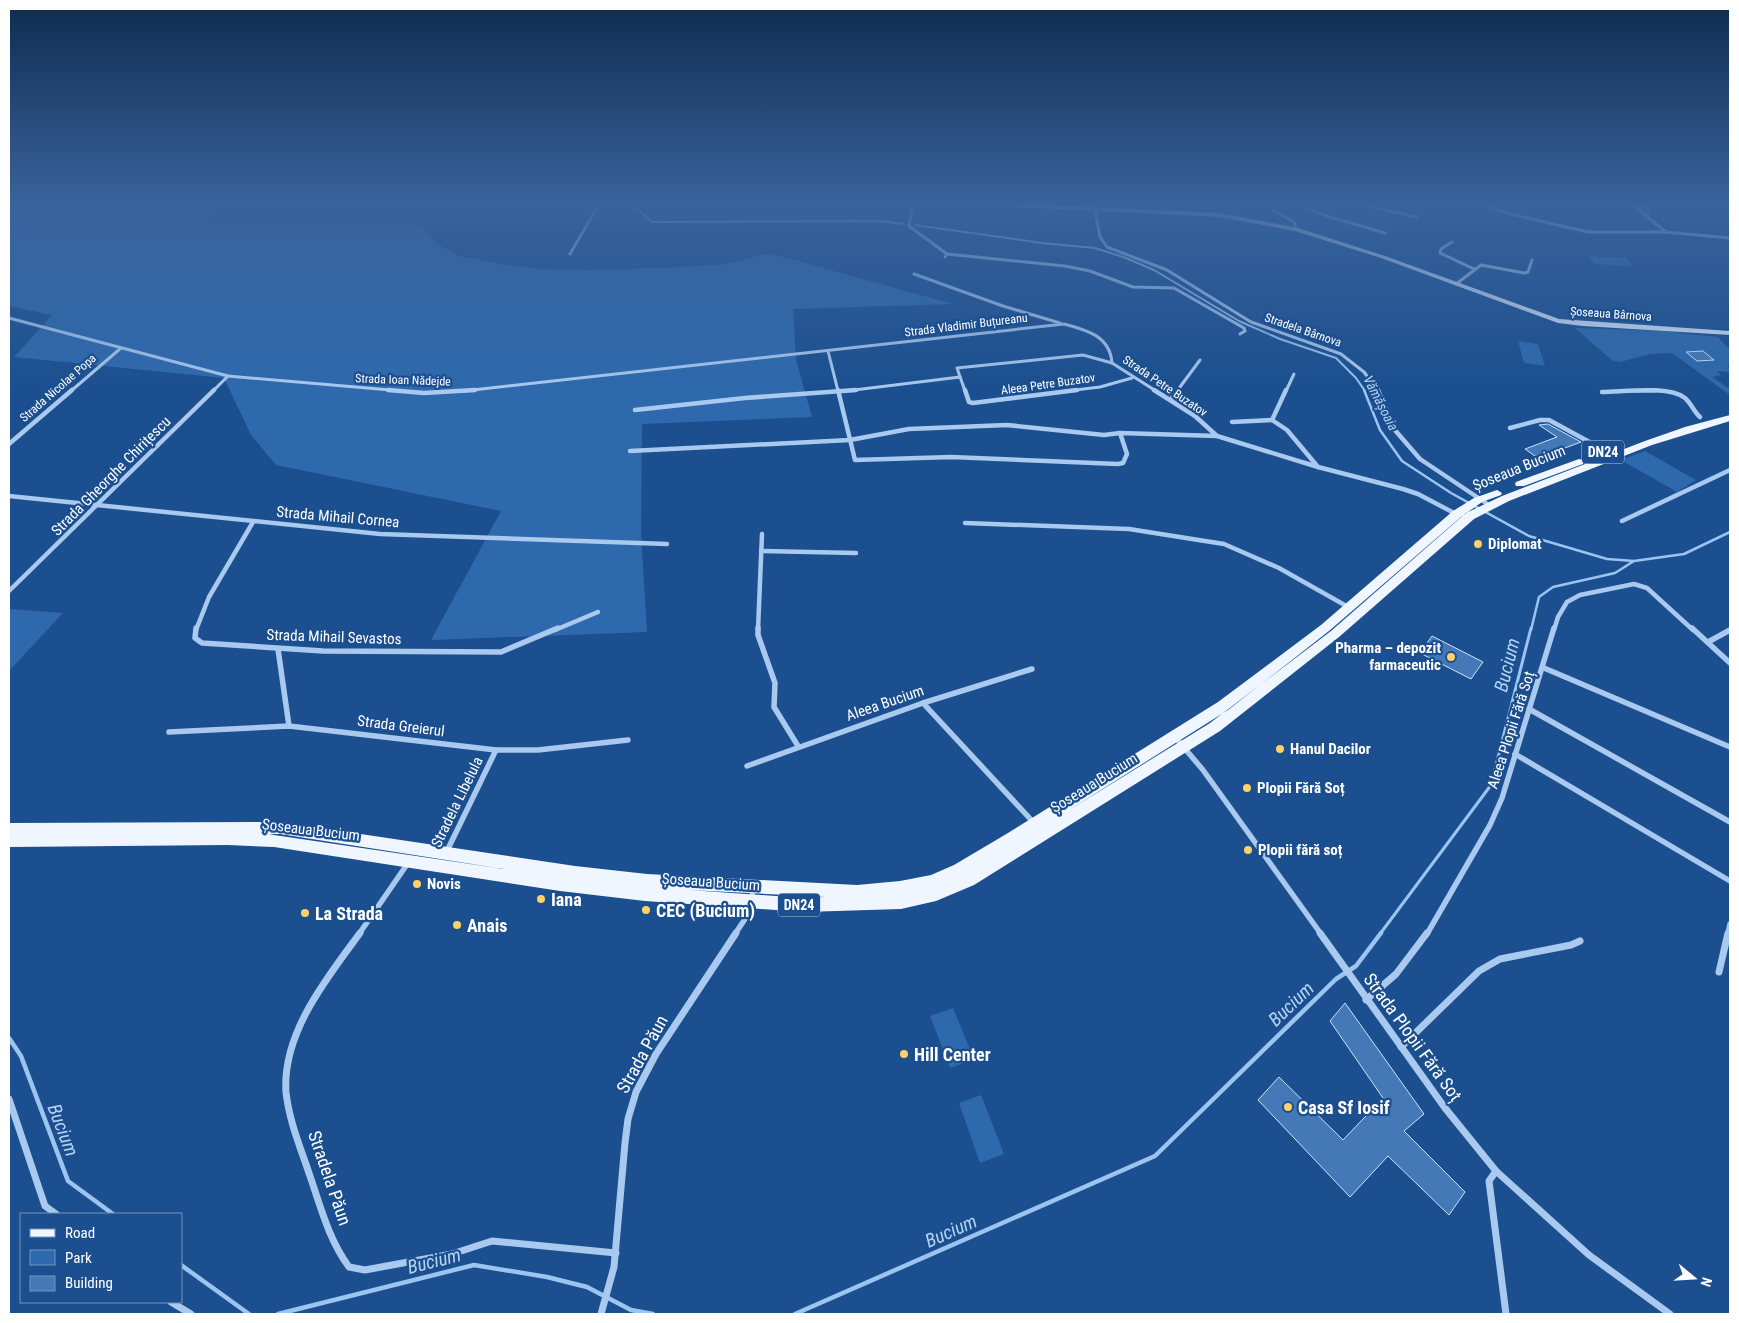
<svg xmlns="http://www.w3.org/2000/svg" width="1739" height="1323" font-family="'Roboto Condensed',sans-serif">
  <rect width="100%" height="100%" fill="#1b4f8f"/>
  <!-- green -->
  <g fill="#2e69ad">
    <path d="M9 204H214L206 221 318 220 422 226 438 244 459 256 501 264 541 269 589 270 683 267 727 264 769 253 953 304 793 309 796 360 812 417 642 424 641 532 647 632 431 640 501 511 276 465 251 435 224 378 14 357 52 315 9 306Z"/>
    <path d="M1588 256 1626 258 1633 266 1595 264Z"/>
    <path d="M1575 328 1662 331 1718 337 1730 350V365L1728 366 1730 372 1717 371 1721 375 1712 377 1730 389V395L1672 353 1650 354 1620 362 1613 361Z"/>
    <path d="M1518 341 1538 344 1545 366 1524 363Z"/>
    <path d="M1645 451 1696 480 1677 492 1621 460Z"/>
    <path d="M9 609 63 613 9 671Z"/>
    <path d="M953 1008 974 1059 950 1068 930 1016Z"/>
    <path d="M981 1095 1004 1154 980 1163 959 1103Z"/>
  </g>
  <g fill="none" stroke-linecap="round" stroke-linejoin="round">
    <!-- stream-far3 -->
    <g stroke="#9cc4f0" stroke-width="2">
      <path d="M632 204 652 222 878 221 904 224"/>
      <path d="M915 225 1042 243 1095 248 1126 258 1154 270 1239 321 1280 339 1336 358 1356 378 1365 391"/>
    </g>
    <!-- stream-far2 -->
    <g stroke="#9cc4f0" stroke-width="2.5">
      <path d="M1364 390 1380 430 1402 461 1451 493 1529 536 1607 559 1634 561 1684 554 1730 532"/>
      <path d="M1531 630 1539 597 1553 587 1615 573 1634 561"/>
    </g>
    <!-- stream-far1 -->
    <path stroke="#9cc4f0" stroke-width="3" d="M1380 934 1491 785 1531 628"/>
    <!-- stream -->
    <g stroke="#9cc4f0" stroke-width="4.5">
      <path d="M9 1038 21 1056 68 1181 113 1214"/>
      <path d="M181 1265 249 1314"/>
      <path d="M278 1314 474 1265 547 1277 587 1287 631 1310 653 1314"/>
      <path d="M795 1314 1155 1156 1336 979 1356 966 1381 933"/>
    </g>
  </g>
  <!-- building -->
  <g fill="#4478b7" stroke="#cfe3fa">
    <path d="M1703 351 1714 360 1697 361 1686 352Z"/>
    <path d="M1548 424 1581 442 1538 458 1525 449 1557 437 1539 425Z"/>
    <path d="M1432 636 1483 662 1471 679 1420 653Z"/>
    <path d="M1345 1003 1424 1114 1404 1131 1465 1192 1449 1215 1388 1156 1350 1197 1258 1100 1279 1077 1343 1140 1383 1098 1330 1021Z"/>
  </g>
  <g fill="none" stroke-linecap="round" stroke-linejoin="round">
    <!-- street-far3 -->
    <g stroke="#a9c9ee" stroke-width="3">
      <path d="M703 204 746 206"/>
      <path d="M913 204 909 226 947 254 945 257"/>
      <path d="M1094 204 1100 237 1107 247 1167 270 1251 322 1341 354 1364 372 1378 391"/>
      <path d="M1276 204 1274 211 1294 222 1296 229"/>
      <path d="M1296 204 1330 217 1385 233"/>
      <path d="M1358 204 1417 217"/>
      <path d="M1480 204 1515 215 1588 232H1666L1730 238"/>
      <path d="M1647 216 1649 209 1647 207H1635L1666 232"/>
      <path d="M1452 242 1441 249 1440 253 1474 269"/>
      <path d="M570 254 599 204"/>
      <path d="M947 254 1065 266 1090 271 1133 287 1174 288 1244 328 1245 331 1240 334"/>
      <path d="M914 274 1003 306 1060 323"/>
      <path d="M1456 284 1481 265 1524 273 1528 272 1532 260"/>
      <path d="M9 318 228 376 402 391"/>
      <path d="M828 351 838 391"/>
      <path d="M71 391 121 348"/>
      <path d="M213 391 228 376"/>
      <path d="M464 391 1064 324C1087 330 1110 336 1112 363"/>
      <path d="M846 391 960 377"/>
      <path d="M965 391 957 368 1083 355 1112 363 1156 391"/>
      <path d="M1067 391 1100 387 1132 378"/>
      <path d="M1177 391 1200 360"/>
      <path d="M1286 391 1294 374"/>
      <path d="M1627 391H1656"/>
    </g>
    <!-- street-far2 -->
    <g stroke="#a9c9ee" stroke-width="4.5">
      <path d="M388 390 424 393 475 390"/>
      <path d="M838 390 855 460 951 457 1118 464 1123 463 1127 454 1120 433"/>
      <path d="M965 390 969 402 973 403 1077 390"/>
      <path d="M1154 390 1195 416 1217 436 1318 467 1403 489 1418 494 1456 514"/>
      <path d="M1286 390 1272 420 1287 430 1318 467"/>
      <path d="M1378 390 1394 429 1420 459 1489 505"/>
      <path d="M1602 392C1623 392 1668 385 1685 398 1691 403 1694 412 1700 417"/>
      <path d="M1171 399 1178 390"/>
      <path d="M635 410 745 398 856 390"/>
      <path d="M1232 422 1272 420"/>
      <path d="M1510 428 1540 420H1549L1606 451"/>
      <path d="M9 444 72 390"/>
      <path d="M630 451 850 440 909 429 1007 425 1104 435 1120 433 1217 436"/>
      <path d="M9 496 380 534 667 544"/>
      <path d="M1622 521 1730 470"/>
      <path d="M965 523 1129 529 1224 544 1279 568 1350 608"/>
      <path d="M761 551 856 553"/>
      <path d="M9 591 214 390"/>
      <path d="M196 630 209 597 253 522"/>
      <path d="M555 630 598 612"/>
      <path d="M758 630 762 534"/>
      <path d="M1554 630 1558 617 1567 602 1580 595 1634 584 1647 588 1693 630"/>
    </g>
    <!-- street-far1 -->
    <g stroke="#a9c9ee" stroke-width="5.5">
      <path d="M196 628 195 638 202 643 323 651 501 652 558 628"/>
      <path d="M758 628V635L775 683 774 707 798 746"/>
      <path d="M1692 628 1730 663"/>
      <path d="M1708 642 1730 630"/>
      <path d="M278 649 289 726"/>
      <path d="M1544 668 1730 747"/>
      <path d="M923 703 1035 824"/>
      <path d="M1529 709 1730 822"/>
      <path d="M169 732 289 726 496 750H538L628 740"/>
      <path d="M1175 737 1203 770 1321 934"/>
      <path d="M1515 754 1730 881"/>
      <path d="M747 766 923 703 1032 669"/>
      <path d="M446 853 496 750"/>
      <path d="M359 934 408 863"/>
      <path d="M735 934 751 910 753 887"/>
      <path d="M1427 934 1490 825 1502 798 1554 628"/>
      <path d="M1728 934 1730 924"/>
    </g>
    <!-- street -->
    <g stroke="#a9c9ee" stroke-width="7">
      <path d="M360 933C327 978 282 1033 286 1092 289 1121 301 1149 310 1176 321 1208 329 1240 349 1267L365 1270 452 1254 492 1241 616 1253"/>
      <path d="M1320 933 1445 1108 1496 1171 1589 1255 1670 1314"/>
      <path d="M1719 972 1728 933"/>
      <path d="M1366 1000 1396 974 1427 933"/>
      <path d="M1401 1047 1479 971 1500 959 1571 945 1580 941"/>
      <path d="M9 1099 45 1206 56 1214"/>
      <path d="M1496 1171 1489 1181 1506 1314"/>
      <path d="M171 1302 191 1314"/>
      <path d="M601 1314 614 1267 625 1143 628 1119 636 1092 656 1054 736 933"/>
    </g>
    <!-- secondary -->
    <path fill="#d6e6fa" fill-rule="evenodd" d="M994 204H1028L1220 213 1298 228 1385 256 1559 319 1730 331V335L1583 326 1558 323 1381 258 1295 231 1220 217 997 206Z"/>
    <!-- primary -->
    <g fill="#f0f6ff" fill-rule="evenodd">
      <path d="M1730 415V421L1652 445 1509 501 1474 519 1339 637 1220 731 974 885 936 901 901 909 804 912 645 901 560 891 274 847 228 845 9 847V823L280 822 575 866 647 874 857 885 900 881 931 875 954 865 1008 833 1218 702 1321 625 1453 511 1474 498 1497 490 1502 493 1501 495 1482 502 1461 517 1329 631 1228 710 1066 812 1210 723 1331 631 1466 513 1502 496 1645 441 1685 427ZM269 834H280L504 869 274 835ZM689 890 825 897 804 898Z"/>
      <path d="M1579 459 1583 460V464L1524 486H1516L1515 484 1516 482Z"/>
    </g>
  </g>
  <!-- sky -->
  <linearGradient id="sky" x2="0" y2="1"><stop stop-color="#0f2b4f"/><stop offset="0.52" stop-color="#39639b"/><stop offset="1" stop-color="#39639b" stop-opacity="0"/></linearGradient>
  <rect width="1739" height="389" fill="url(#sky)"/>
  <!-- markers -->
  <g fill="#ffd166" stroke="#1b4f8f" stroke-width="2">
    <circle cx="1478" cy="544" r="5"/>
    <circle cx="1451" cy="657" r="5"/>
    <circle cx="1280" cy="749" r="5"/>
    <circle cx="1247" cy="788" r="5"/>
    <circle cx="1248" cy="850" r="5"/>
    <circle cx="417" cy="884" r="5"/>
    <circle cx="541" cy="899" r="5"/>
    <circle cx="646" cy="910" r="5"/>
    <circle cx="305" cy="913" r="5"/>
    <circle cx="457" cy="925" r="5"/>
    <circle cx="904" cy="1054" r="5"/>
    <circle cx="1288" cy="1107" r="5"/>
  </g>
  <g text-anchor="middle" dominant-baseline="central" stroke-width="4.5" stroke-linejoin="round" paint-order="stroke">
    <!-- far-street labels -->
    <g font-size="12" fill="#fff" stroke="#1b4f8f">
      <text transform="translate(1611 314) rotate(4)">Șoseaua Bârnova</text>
      <text transform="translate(966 325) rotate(-7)">Strada Vladimir Buțureanu</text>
      <text transform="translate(1303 330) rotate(19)">Stradela Bârnova</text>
      <text transform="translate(403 380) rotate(2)">Strada Ioan Nădejde</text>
      <text transform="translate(1048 384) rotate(-8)">Aleea Petre Buzatov</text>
      <text transform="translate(1165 386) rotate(34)">Strada Petre Buzatov</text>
      <text transform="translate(58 388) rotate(-41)">Strada Nicolae Popa</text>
    </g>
    <!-- far-water labels -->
    <g font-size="14" font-style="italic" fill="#b5d3f5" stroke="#1b4f8f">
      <text transform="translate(1381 403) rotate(63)">Vămășoaia</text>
    </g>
    <!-- shield labels -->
    <g fill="#1b4f8f" stroke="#bbcadd" stroke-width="1">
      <rect x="1582" y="440.5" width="42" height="23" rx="4"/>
      <rect x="778" y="893.5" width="42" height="23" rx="4"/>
    </g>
    <g font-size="14" font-weight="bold" fill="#fff">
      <text x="1603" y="452">DN24</text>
      <text x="799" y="905">DN24</text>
    </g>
    <!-- street labels -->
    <g font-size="15" fill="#fff" stroke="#1b4f8f">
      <text transform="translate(1519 468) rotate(-22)">Șoseaua Bucium</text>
      <text transform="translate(111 476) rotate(-45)">Strada Gheorghe Chirițescu</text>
      <text transform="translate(338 517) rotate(5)">Strada Mihail Cornea</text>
      <text transform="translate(334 637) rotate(2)">Strada Mihail Sevastos</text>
      <text transform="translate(885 703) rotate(-19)">Aleea Bucium</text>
      <text transform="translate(401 726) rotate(7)">Strada Greierul</text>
      <text transform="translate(1511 730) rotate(-72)">Aleea Plopii Fără Soț</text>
      <text transform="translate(1094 783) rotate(-32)">Șoseaua Bucium</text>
      <text transform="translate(457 802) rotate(-64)">Stradela Libelula</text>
      <text transform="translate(311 830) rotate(7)">Șoseaua Bucium</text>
      <text transform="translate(711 882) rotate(4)">Șoseaua Bucium</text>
    </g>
    <!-- poi labels -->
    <g font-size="15" font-weight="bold" fill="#fff" stroke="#1b4f8f" text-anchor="start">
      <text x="1488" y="544">Diplomat</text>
      <text x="1441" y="648" text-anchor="end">Pharma – depozit<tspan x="1441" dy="17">farmaceutic</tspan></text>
      <text x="1290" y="749">Hanul Dacilor</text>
      <text x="1257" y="788">Plopii Fără Soț</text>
      <text x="1258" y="850">Plopii fără soț</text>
      <text x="427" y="884">Novis</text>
    </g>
    <!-- near-poi labels -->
    <g font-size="18" font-weight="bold" fill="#fff" stroke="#1b4f8f" text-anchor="start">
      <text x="551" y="899">Iana</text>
      <text x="656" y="910">CEC (Bucium)</text>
      <text x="315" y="913">La Strada</text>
      <text x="467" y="925">Anais</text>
      <text x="914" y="1054">Hill Center</text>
      <text x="1298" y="1107">Casa Sf Iosif</text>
    </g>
    <!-- near-street labels -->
    <g font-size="18" fill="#fff" stroke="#1b4f8f">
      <text transform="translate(1413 1037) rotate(54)">Strada Plopii Fără Soț</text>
      <text transform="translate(642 1054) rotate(-61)">Strada Păun</text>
      <text transform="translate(330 1178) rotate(71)">Stradela Păun</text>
    </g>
    <!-- near-water labels -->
    <g font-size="19" font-style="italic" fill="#b5d3f5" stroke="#1b4f8f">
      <text transform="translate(1507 665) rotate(-76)">Bucium</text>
      <text transform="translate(1291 1004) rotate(-44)">Bucium</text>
      <text transform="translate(63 1130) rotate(69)">Bucium</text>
      <text transform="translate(951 1231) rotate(-24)">Bucium</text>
      <text transform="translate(434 1261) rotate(-14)">Bucium</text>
    </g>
  </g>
  <!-- border -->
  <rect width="1739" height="1323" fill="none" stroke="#ffffff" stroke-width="20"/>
  <!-- legend -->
  <rect x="20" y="1213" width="162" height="90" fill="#1b4f8f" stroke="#7695bc"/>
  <rect x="30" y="1229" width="25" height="8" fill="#f0f6ff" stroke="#7695bc"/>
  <text x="65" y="1238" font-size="15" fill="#ffffff">Road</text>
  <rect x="30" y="1250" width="25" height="15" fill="#2e69ad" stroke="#7695bc"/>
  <text x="65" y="1263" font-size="15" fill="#ffffff">Park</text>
  <rect x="30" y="1276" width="25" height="15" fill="#4478b7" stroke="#7695bc"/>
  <text x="65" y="1288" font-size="15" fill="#ffffff">Building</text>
  <!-- north arrow -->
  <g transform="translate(1694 1278) rotate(108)" stroke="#1b4f8f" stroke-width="4" paint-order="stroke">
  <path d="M0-4L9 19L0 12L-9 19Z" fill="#ffffff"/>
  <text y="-8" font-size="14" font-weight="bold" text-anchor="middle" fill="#ffffff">N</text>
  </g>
</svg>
